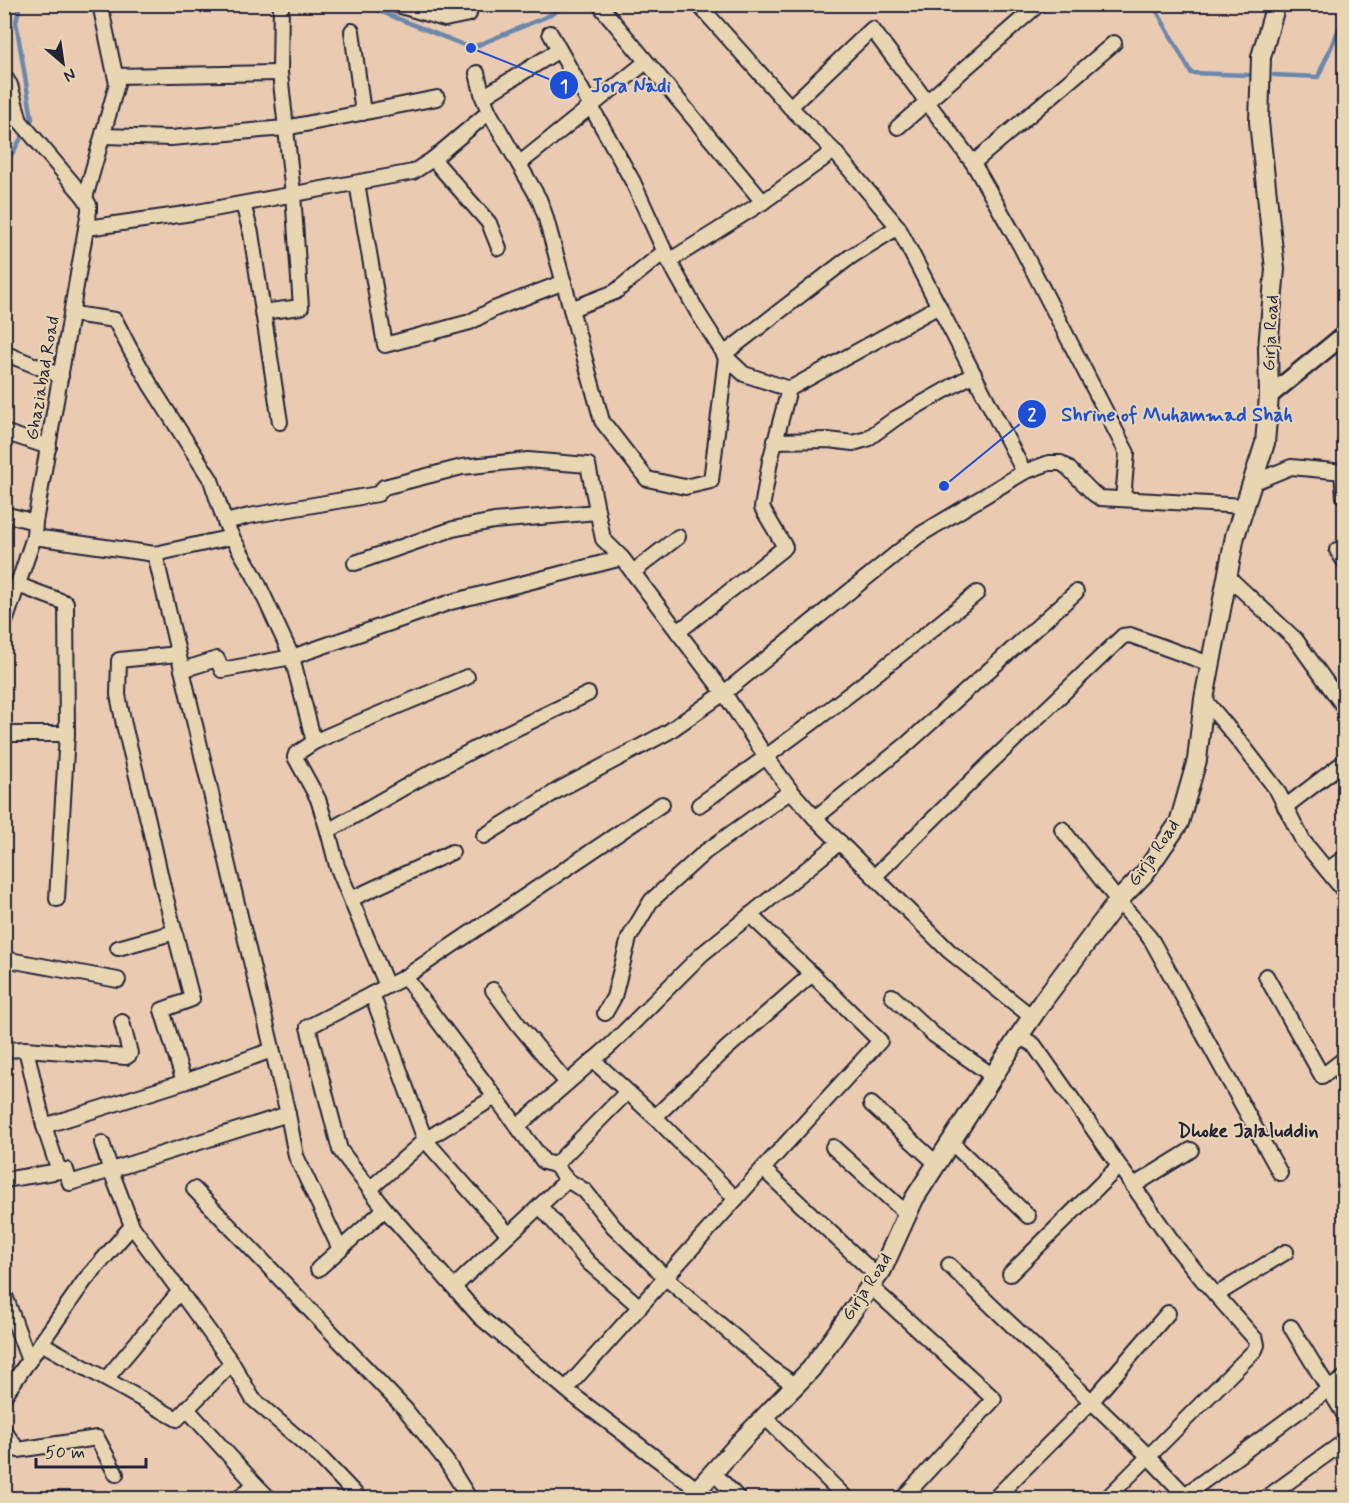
<svg xmlns="http://www.w3.org/2000/svg" width="1349" height="1503" font-family="Mynerve,sans-serif">
  <rect width="100%" height="100%" fill="#eacbb1"/>
  <filter id="ink" filterUnits="userSpaceOnUse"><feTurbulence type="fractalNoise" baseFrequency=".0167" numOctaves="2"/><feDisplacementMap in="SourceGraphic" scale="12" xChannelSelector="R" yChannelSelector="G"/><feConvolveMatrix kernelMatrix="1 2 1 2 8 2 1 2 1" color-interpolation-filters="sRGB"/></filter>
  <g filter="url(#ink)">
    <g fill="none" stroke-linecap="round" stroke-linejoin="round">
      <!-- stream -->
      <g stroke="#6b87ac" stroke-width="4.5">
        <path d="M362 4 471 48 548 16 570 4"/>
        <path d="M865 4 926 11 928 4"/>
        <path d="M1153 4 1191 73 1248 75"/>
        <path d="M1274 75 1318 77 1344 17"/>
        <path d="M4 168 32 119 16 22 20 4"/>
      </g>
      <defs>
        <g id="minor">
          <path d="M394 4 445 19 469 14"/>
          <path d="M698 4 790 107 834 151 898 227 1024 472"/>
          <path d="M602 8 763 202"/>
          <path d="M352 31 363 113"/>
          <path d="M550 33 633 182 669 261 698 313 726 357 744 374 789 389"/>
          <path d="M477 73 483 97 489 112 539 199 545 215 602 421 647 479 685 487 711 481 726 357"/>
          <path d="M4 76 10 85 20 121 85 198 89 205V211L35 522 34 537 4 625"/>
          <path d="M116 76 280 73"/>
          <path d="M483 97 559 50"/>
          <path d="M790 107 872 29 973 163 1020 245 1127 453 1123 499"/>
          <path d="M898 127 1039 4"/>
          <path d="M103 136 171 138 285 128 437 98"/>
          <path d="M433 159 489 223 499 248"/>
          <path d="M973 163 1114 43"/>
          <path d="M519 164 646 62"/>
          <path d="M357 183 385 345 470 322 494 309 564 282"/>
          <path d="M85 198 117 84 100 4"/>
          <path d="M243 204 251 233 280 422"/>
          <path d="M87 228 192 213 413 172 433 159 489 112"/>
          <path d="M669 261 763 202 834 151"/>
          <path d="M571 309 615 292 665 251"/>
          <path d="M262 312 301 307 293 194 280 73 281 4"/>
          <path d="M73 314 115 320 130 349 151 386 211 480 225 522"/>
          <path d="M4 353 61 376"/>
          <path d="M724 354 850 257 898 227"/>
          <path d="M4 432 49 447"/>
          <path d="M775 441 828 440 853 443 867 439 896 418 974 374"/>
          <path d="M1342 472 1344 497"/>
          <path d="M1252 483 1291 467 1344 472"/>
          <path d="M4 514 35 522"/>
          <path d="M34 537 155 554 233 887 288 1114"/>
          <path d="M232 537 225 522 249 516 378 494 384 487 462 467 528 460 588 465 603 539 622 558"/>
          <path d="M1337 550 1344 561"/>
          <path d="M155 554 232 537 254 575 292 657 314 742 296 754 295 757 318 799 328 831 337 866 387 986"/>
          <path d="M355 563 453 529 494 521 597 512"/>
          <path d="M633 572 678 537"/>
          <path d="M1227 576 1296 640 1344 707"/>
          <path d="M678 632 785 547 762 508 770 461 789 389 939 306"/>
          <path d="M178 654 119 660 118 695 124 725 148 820 163 887 192 999 162 1010 184 1082"/>
          <path d="M182 670 217 659 222 670 292 657 451 602 622 558 724 693 766 757 791 791 815 818 949 951 1032 1017"/>
          <path d="M1204 699 1240 742 1277 790 1303 841 1344 891"/>
          <path d="M4 734H67L66 603 18 585"/>
          <path d="M314 742C365 719 416 699 467 677"/>
          <path d="M699 805C794 738 887 667 977 593"/>
          <path d="M1285 807 1344 762"/>
          <path d="M815 818 907 744 1076 592"/>
          <path d="M1062 829 1118 901 1143 929 1152 941 1280 1173"/>
          <path d="M328 831 417 780 486 743 588 694"/>
          <path d="M484 836 560 789 668 732 724 693 918 536 1024 472 1049 463H1061L1067 467 1094 494 1100 498 1245 506"/>
          <path d="M1327 870 1344 858"/>
          <path d="M875 876 991 762 1123 636 1130 635 1210 664"/>
          <path d="M57 899 67 734"/>
          <path d="M351 899 452 852"/>
          <path d="M750 915 812 974"/>
          <path d="M118 948 175 932"/>
          <path d="M4 959 118 980"/>
          <path d="M1266 976 1322 1076 1344 1059"/>
          <path d="M405 977 662 804"/>
          <path d="M493 990 518 1024 567 1083"/>
          <path d="M372 994 425 1140 509 1235"/>
          <path d="M892 996 934 1035 993 1076"/>
          <path d="M605 1013 614 997 629 938 651 901 705 852 791 791"/>
          <path d="M1019 1036 1034 1045 1177 1248 1202 1279 1256 1340 1257 1345 1255 1350 1107 1498"/>
          <path d="M26 1049 44 1126 59 1171"/>
          <path d="M4 1050 26 1049 126 1057 129 1055 130 1053 122 1022"/>
          <path d="M593 1060 655 1117 736 1199"/>
          <path d="M1338 1064 1344 1080"/>
          <path d="M871 1104 937 1164"/>
          <path d="M44 1126 184 1082 272 1050"/>
          <path d="M518 1126 612 1044 702 954 840 842"/>
          <path d="M951 1142 1028 1216"/>
          <path d="M833 1147 907 1214"/>
          <path d="M555 1165 627 1092"/>
          <path d="M763 1169 877 1276"/>
          <path d="M4 1180 66 1170 70 1183 288 1114 296 1156 340 1249"/>
          <path d="M567 1180 585 1191 614 1227 666 1278 773 1370 795 1385"/>
          <path d="M1133 1186 1191 1150"/>
          <path d="M194 1189 405 1409 446 1461 469 1498"/>
          <path d="M370 1189 425 1140 495 1097"/>
          <path d="M540 1206 589 1263 640 1307"/>
          <path d="M132 1226 232 1363 253 1399 320 1457 359 1498"/>
          <path d="M949 1265 1143 1451 1188 1498"/>
          <path d="M318 1269 385 1209"/>
          <path d="M1010 1274 1119 1166"/>
          <path d="M870 1286 994 1399 903 1498"/>
          <path d="M454 1287 567 1180 555 1165 544 1162 405 977 308 1027 340 1150 385 1209 480 1317 574 1396 698 1490"/>
          <path d="M4 1293 29 1361"/>
          <path d="M1216 1295 1286 1252"/>
          <path d="M1291 1327 1344 1414"/>
          <path d="M41 1343 177 1419 232 1363"/>
          <path d="M106 1379 180 1291"/>
          <path d="M566 1389 759 1173 880 1041 812 974 726 1049 655 1117"/>
          <path d="M4 1396 85 1280 132 1226 111 1171 102 1143"/>
          <path d="M187 1409 255 1484"/>
          <path d="M765 1417 846 1498"/>
          <path d="M4 1431 18 1450 97 1438 116 1474"/>
          <path d="M713 1472 738 1498"/>
          <path d="M1185 1495 1344 1378"/>
          <path d="M239 1498 255 1484 269 1498"/>
          <path d="M995 1498 1091 1402 1168 1313"/>
          <path d="M1266 1498 1341 1444 1344 1443"/>
        </g>
        <path id="tertiary" d="M1269 396 1344 335"/>
        <path id="secondary" d="M690 1498 743 1439 811 1369 882 1270 914 1199 1019 1036 1045 998 1118 901 1144 874 1179 823 1197 760 1204 699 1235 536 1265 443 1269 396 1268 348 1275 269 1259 122 1261 57 1276 4"/>
      </defs>
      <!-- minor casing -->
      <use href="#minor" stroke="#22223b" stroke-width="18"/>
      <!-- tertiary casing -->
      <use href="#tertiary" stroke="#22223b" stroke-width="21"/>
      <!-- secondary casing -->
      <use href="#secondary" stroke="#22223b" stroke-width="22"/>
      <!-- minor -->
      <use href="#minor" stroke="#e8d6b3" stroke-width="14"/>
      <!-- tertiary -->
      <use href="#tertiary" stroke="#e8d6b3" stroke-width="16"/>
      <!-- secondary -->
      <use href="#secondary" stroke="#e8d6b3" stroke-width="18"/>
    </g>
  </g>
  <g text-anchor="middle" dominant-baseline="central" stroke-width="4.5" stroke-linejoin="round" paint-order="stroke">
    <!-- street labels -->
    <g font-size="18" fill="#22223b" stroke="#e8d6b3">
      <text transform="translate(1271 333) rotate(-87)">Girja Road</text>
      <text transform="translate(43 378) rotate(-80)">Ghaziabad Road</text>
      <text transform="translate(1154 853) rotate(-55)">Girja Road</text>
      <text transform="translate(867 1287) rotate(-57)">Girja Road</text>
    </g>
    <!-- neighbourhood labels -->
    <g font-size="20" font-weight="bold" fill="#22223b" stroke="#e8d6b3">
      <text x="1248" y="1131">Dhoke Jalaluddin</text>
    </g>
  </g>
  <!-- callouts -->
  <path fill="none" stroke="#1d4ed8" stroke-width="2" d="M471 48L564 85M944 486L1032 414"/>
  <g fill="#1d4ed8" stroke="#e8d6b3" stroke-width="2">
    <circle cx="471" cy="48" r="6"/>
    <circle cx="944" cy="486" r="6"/>
    <circle cx="564" cy="85" r="15"/>
    <circle cx="1032" cy="414" r="15"/>
  </g>
  <g font-size="18" text-anchor="middle" font-weight="bold" fill="#fff">
    <text x="564" y="92">1</text>
    <text x="1032" y="420">2</text>
  </g>
  <g font-size="20" text-anchor="middle" font-weight="bold" fill="#1d4ed8" stroke="#e8d6b3" stroke-width="4.5" stroke-linejoin="round" paint-order="stroke">
    <text x="631" y="92">Jora Nadi</text>
    <text x="1177" y="421">Shrine of Muhammad Shah</text>
  </g>
  <!-- margin -->
  <rect width="1349" height="1503" fill="none" stroke="#e8d6b3" stroke-width="24"/>
  <rect x="12" y="12" width="1325" height="1479" fill="none" stroke="#22223b" stroke-width="2" filter="url(#ink)"/>
  <!-- north arrow -->
  <g transform="translate(63 63) rotate(151)" stroke="#e8d6b3" stroke-width="4.5" paint-order="stroke">
  <path d="M0-4.5L10 22L0 15L-10 22Z" fill="#22223b"/>
  <text y="-9" font-size="16" font-weight="bold" text-anchor="middle" fill="#22223b">N</text>
  </g>
  <!-- scale -->
  <path d="M36 1458v9h110v-9" fill="none" stroke="#22223b" stroke-width="3"/>
  <text x="45" y="1458" font-size="18" fill="#22223b" stroke="#e8d6b3" stroke-width="4.5" paint-order="stroke">50 m</text>
</svg>
